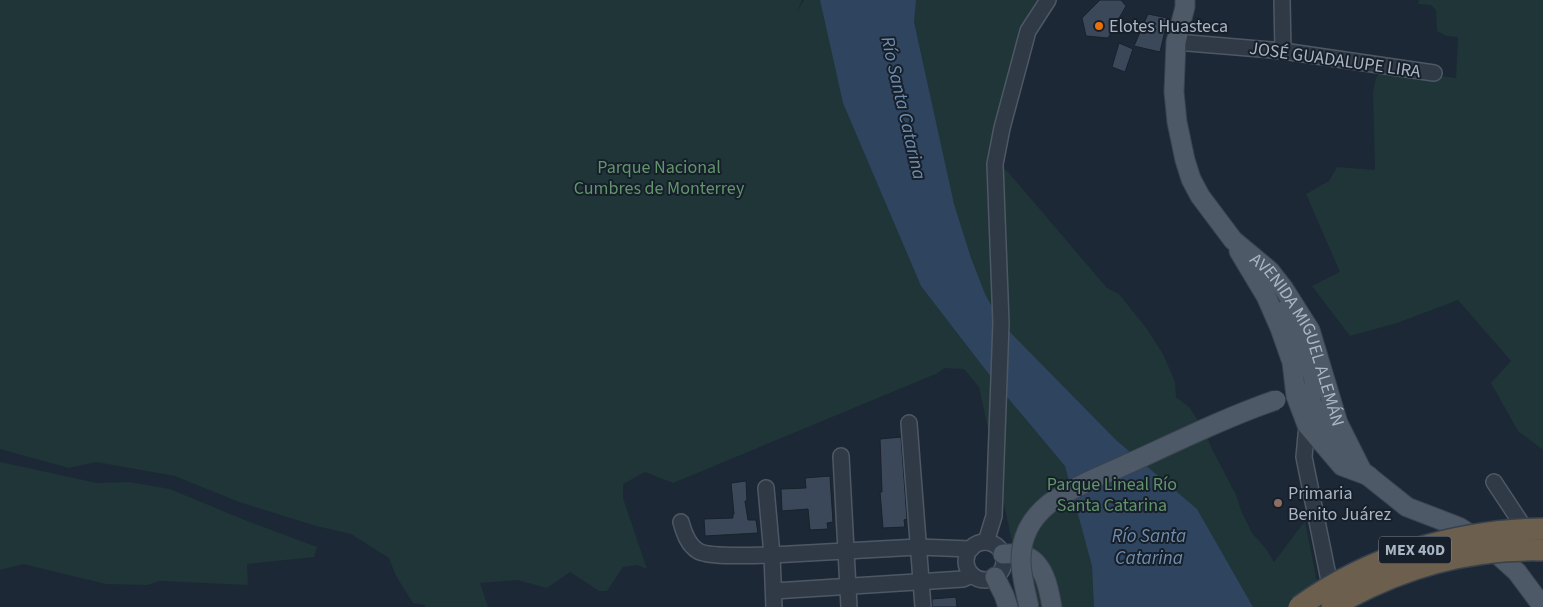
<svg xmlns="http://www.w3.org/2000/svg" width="1543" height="607" font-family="'Source Sans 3',sans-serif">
  <rect width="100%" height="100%" fill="#1d2836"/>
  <!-- green -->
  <g fill="#1f3537">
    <path d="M0 0H802L797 12 804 0H1037L1029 18 992 161 1008 172 1107 288 1119 294 1147 329 1163 354 1175 382 1176 397 1190 408 1207 435 1210 445 1236 495 1242 513 1252 533 1266 549 1274 562 1305 521 1322 607H1026L979 387 964 369 944 368 938 373 673 483 645 472 623 484V498L647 569 637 565 623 567 607 591H599L570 572 547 588 517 580 480 583 488 607H425V605L413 603 396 576 389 558 351 534 316 526 239 502 175 476 96 462 69 468 0 449Z"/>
    <path d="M1419 0H1543V450L1518 431 1491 383 1511 361 1458 300 1397 323 1350 336 1312 286 1340 272 1306 194 1329 181 1337 167 1375 170 1373 92 1376 78 1383 68 1456 78 1458 37 1447 36 1437 31 1436 10 1431 5 1418 4Z"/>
    <path d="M0 462 97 483 129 482 170 489 247 521 317 547 314 557 247 564 248 585 160 581 147 585 106 584 23 564 0 570Z"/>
  </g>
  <!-- water -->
  <path fill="#2f445f" d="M820 0H916L914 22 954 204 971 258 985 294 1001 323 1116 440 1197 509 1253 607H1094L1092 566 1065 466 998 386 921 286 843 103Z"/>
  <!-- building -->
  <g fill="#3b4859" stroke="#18212c">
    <path d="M1100 0H1121L1126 6 1108 38 1086 36 1082 18Z"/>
    <path d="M1148 14 1168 18 1160 52 1134 46Z"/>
    <path d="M1119 43 1133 49 1125 72 1112 67Z"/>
    <path d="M901 437 907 519 904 520 905 527 883 528 880 492H882L880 439Z"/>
    <path d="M830 476 833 522 827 523 828 529 810 530 808 509 782 511 781 489 806 488 805 478Z"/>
    <path d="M746 481 747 501H745L748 520H756L758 533 705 536 704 519 733 518V514H734L731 483Z"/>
    <path d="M956 597 957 607H932V599Z"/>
  </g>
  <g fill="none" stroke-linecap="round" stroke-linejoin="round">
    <defs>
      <g id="minor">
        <path d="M1282 0 1283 51"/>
        <path d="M1176 42 1283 51 1434 73"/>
        <path d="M1313 422 1307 425 1304 457 1332 595"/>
        <path d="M909 423 923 607"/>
        <path d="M841 456 849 607"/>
        <path d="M1494 482 1529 535"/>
        <path d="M766 488 772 555 918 547 971 549"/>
        <path d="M681 522C684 533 688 545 698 551 710 558 757 555 772 555L774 607"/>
        <path d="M986 542 994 516 1001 323 995 164 1002 128 1028 31 1048 0"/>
        <circle cx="985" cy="561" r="19"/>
        <path d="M774 591 963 579 972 575"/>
      </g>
      <g id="major">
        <path id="s1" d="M1185 0V7L1176 42 1174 92 1177 122 1185 160 1191 179 1200 196 1233 240 1270 271 1284 289 1310 330 1338 423 1362 471 1407 507 1459 527 1487 545 1517 572 1543 607"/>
        <path d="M1239 251 1266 296 1280 328 1292 362 1296 396 1307 425 1342 466 1369 476"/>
        <path d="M1285 310C1292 325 1313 367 1314 382 1314 388 1311 395 1310 401L1338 448"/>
        <path d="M1003 554C1009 554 1016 553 1022 555 1044 560 1049 589 1052 607"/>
        <path d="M995 577 1004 595 1008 607"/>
      </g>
    </defs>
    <!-- minor casing -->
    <use href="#minor" stroke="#4e5865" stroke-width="18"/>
    <!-- major casing -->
    <use href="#major" stroke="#3a4350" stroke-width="21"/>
    <!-- minor -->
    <use href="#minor" stroke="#303a46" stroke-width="15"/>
    <!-- major -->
    <use href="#major" stroke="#4e5967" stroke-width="19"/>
    <defs>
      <path id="major-bridge" d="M1029 607C1023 580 1015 555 1028 529 1033 519 1041 510 1050 503 1074 486 1106 474 1132 462 1180 440 1227 417 1276 400"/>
      <g id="highway-bridge">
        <path d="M1299 607C1369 556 1457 530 1543 529"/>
        <path d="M1332 607C1396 569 1468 548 1543 550"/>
      </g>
    </defs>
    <!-- major-bridge casing -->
    <use href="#major-bridge" stroke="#3a4350" stroke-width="21" stroke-linecap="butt"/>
    <!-- highway-bridge casing -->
    <use href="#highway-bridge" stroke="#38424d" stroke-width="24" stroke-linecap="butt"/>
    <!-- major-bridge -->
    <use href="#major-bridge" stroke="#4e5967" stroke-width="19"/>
    <!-- highway-bridge -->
    <use href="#highway-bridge" stroke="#6d5f4d" stroke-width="21"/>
  </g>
  <!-- markers -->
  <circle fill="#e8710a" stroke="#161f2a" stroke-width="2" cx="1099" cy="26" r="5"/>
  <circle fill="#8d6e63" stroke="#161f2a" stroke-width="2" cx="1278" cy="503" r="5"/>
  <g text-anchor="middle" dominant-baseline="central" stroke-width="4" stroke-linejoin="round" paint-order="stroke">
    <!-- shield labels -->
    <rect fill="#161f2a" stroke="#7e8896" stroke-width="1" x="1379" y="536.5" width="72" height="27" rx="4"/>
    <g font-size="16" font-weight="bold" fill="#aab5c4">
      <text x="1415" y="550">MEX 40D</text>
    </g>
    <!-- poi labels -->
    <g font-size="18" fill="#aab5c4" stroke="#161f2a" text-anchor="start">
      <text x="1109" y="26">Elotes Huasteca</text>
      <text x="1288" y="493">Primaria<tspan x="1288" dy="21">Benito Juárez</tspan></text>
    </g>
    <!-- street labels -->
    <g font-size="18" fill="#aab5c4" stroke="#161f2a">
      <text transform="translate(1335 60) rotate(8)">JOSÉ GUADALUPE LIRA</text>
      <text stroke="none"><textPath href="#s1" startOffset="379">AVENIDA MIGUEL ALEMÁN</textPath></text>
    </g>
    <!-- park labels -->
    <g font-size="18" fill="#61956b" stroke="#161f2a">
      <text x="659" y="167">Parque Nacional<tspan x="659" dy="21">Cumbres de Monterrey</tspan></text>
      <text x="1112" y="484">Parque Lineal Río<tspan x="1112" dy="21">Santa Catarina</tspan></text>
    </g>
    <!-- water labels -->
    <g font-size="19" font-style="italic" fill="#6f8daf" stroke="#161f2a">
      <text transform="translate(903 108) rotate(77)">Río Santa Catarina</text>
      <text x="1149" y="536">Río Santa<tspan x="1149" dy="22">Catarina</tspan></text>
    </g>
  </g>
</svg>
